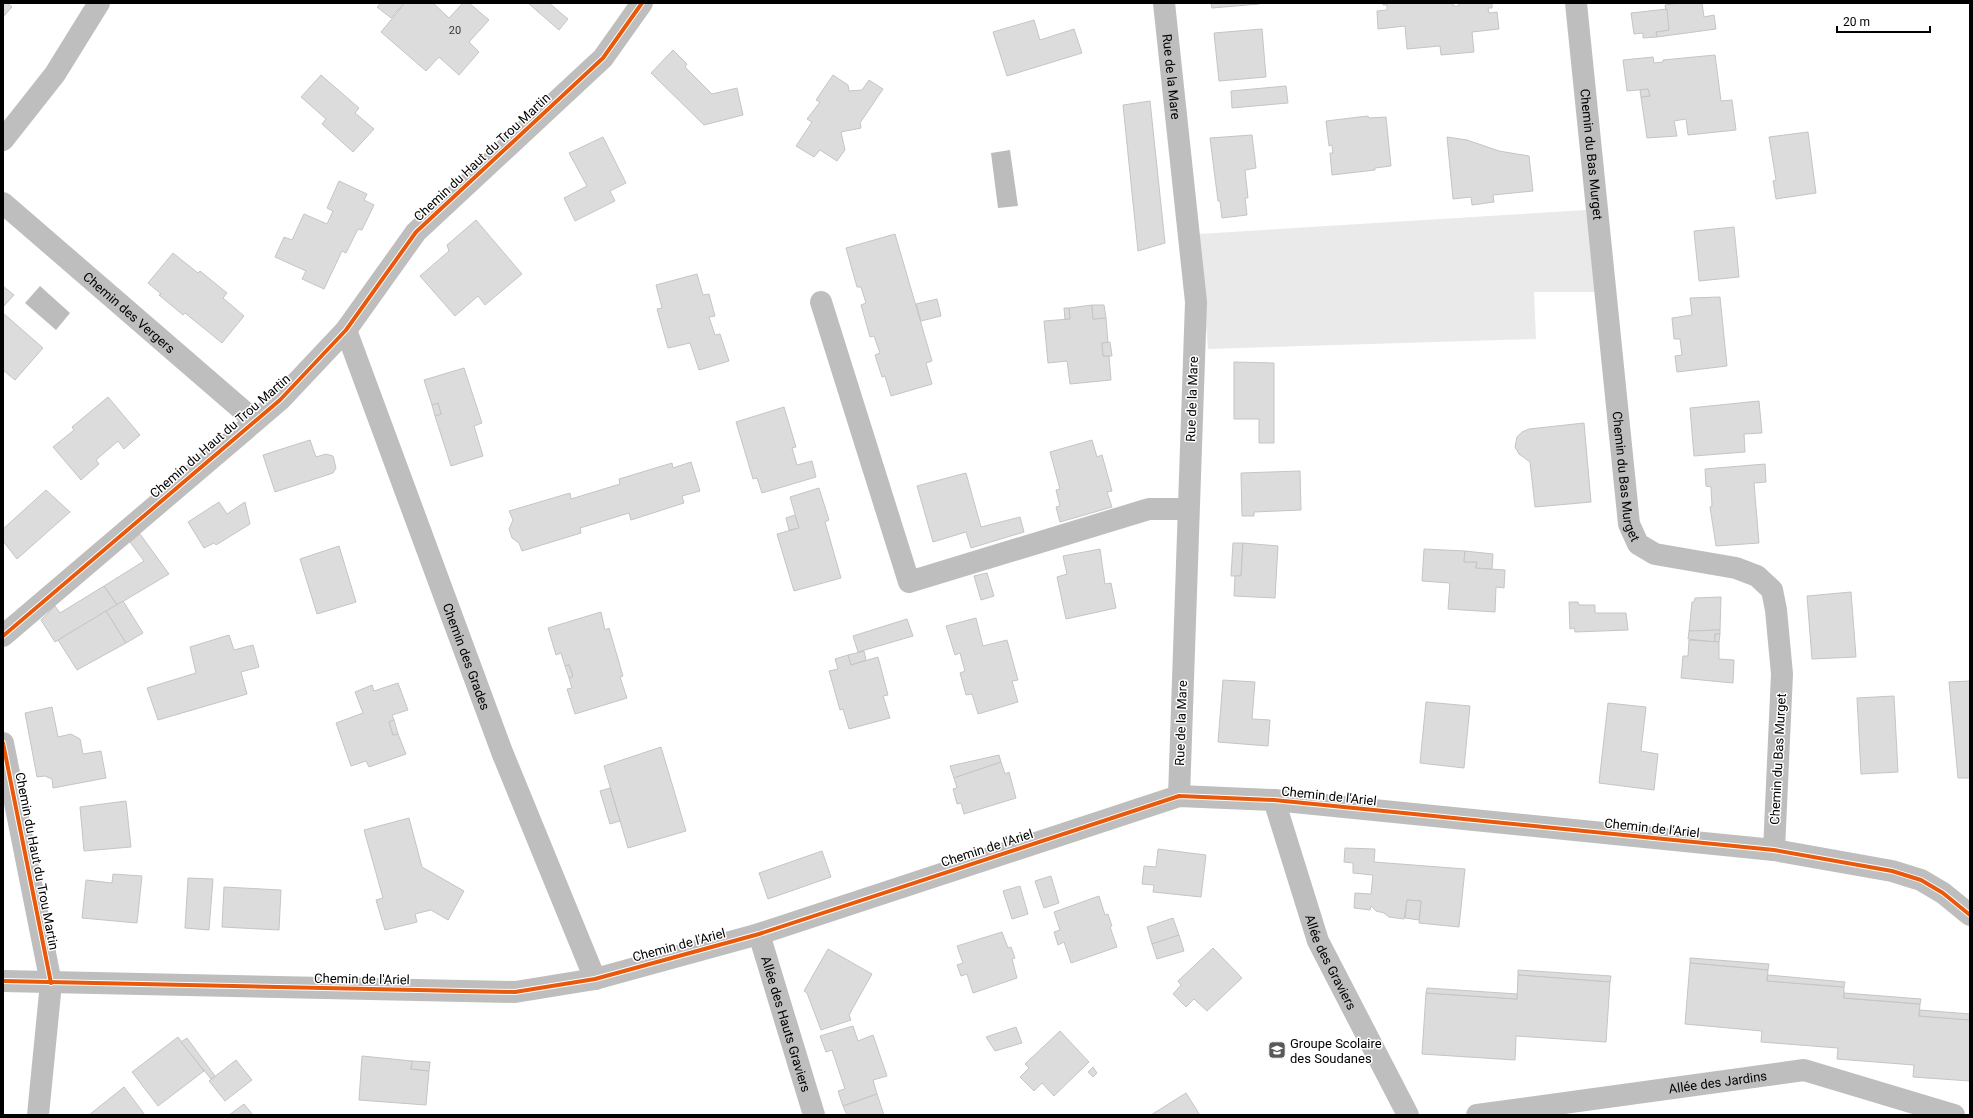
<svg xmlns="http://www.w3.org/2000/svg" width="1973" height="1118" font-family="Roboto,sans-serif">
  <rect width="100%" height="100%" fill="#fff"/>
  <!-- green -->
  <path fill="#eaeaea" d="M1586 210 1595 292H1534L1536 339 1208 349 1199 234Z"/>
  <!-- water -->
  <g fill="#bcbcbc">
    <path d="M1010 150 1018 206 998 208 991 153Z"/>
    <path d="M40 286 70 313 56 330 25 303Z"/>
  </g>
  <!-- building -->
  <g fill="#dcdcdc" stroke="#c5c5c5">
    <path d="M3 3H7L12 7 3 17Z"/>
    <path d="M381 3H404L391 18 377 7Z"/>
    <path d="M405 3H433L449 18 463 3H469L489 20 469 42 479 52 459 75 439 57 426 71 381 32Z"/>
    <path d="M528 3H549L568 19 559 30Z"/>
    <path d="M1211 3H1259V4L1212 8Z"/>
    <path d="M1383 3H1453V6H1459V3H1492V8H1488L1489 13 1497 12 1499 29 1472 32 1474 52 1441 55 1440 46 1407 49 1405 26 1378 29 1377 11 1387 10V5H1383Z"/>
    <path d="M1680 3H1702L1704 17 1714 15 1716 29 1657 37 1656 32 1669 30 1665 5Z"/>
    <path d="M1667 9 1669 30 1656 32 1657 37 1643 38V33L1634 34 1631 13Z"/>
    <path d="M1034 20 1040 40 1074 29 1082 53 1007 76 993 32Z"/>
    <path d="M1262 29 1266 77 1219 81 1214 33Z"/>
    <path d="M673 50 687 64 685 67 712 94 737 88 743 115 704 125 651 73Z"/>
    <path d="M1715 55 1721 101 1732 100 1736 130 1688 135 1686 119 1674 121 1677 136 1647 138 1641 97 1650 96 1648 89 1627 91 1623 60 1653 57 1654 63 1663 62V60Z"/>
    <path d="M321 75 359 108 355 113 374 129 353 152 322 124 326 119 301 97Z"/>
    <path d="M833 75 848 85 849 91 862 90 869 80 883 89 860 123 861 128 841 132 845 150 837 161 820 150 814 157 796 146 812 122 807 119 820 102 816 100Z"/>
    <path d="M1286 86 1288 103 1232 108 1231 91Z"/>
    <path d="M1648 89 1650 96 1641 97 1640 90Z"/>
    <path d="M1150 101 1165 243 1138 251 1123 105Z"/>
    <path d="M1368 116 1369 118 1386 117 1391 166 1375 168V170L1332 175 1330 153H1333L1332 145 1329 146 1326 121Z"/>
    <path d="M1808 132 1816 193 1776 199 1773 181 1776 180 1769 137Z"/>
    <path d="M1252 135 1256 168 1245 170 1248 198H1245L1247 215 1222 218 1220 201H1218L1210 138Z"/>
    <path d="M603 137 626 183 610 191 615 201 575 221 564 198 587 186 569 153Z"/>
    <path d="M1447 137 1467 140 1499 151 1529 156 1533 191 1493 195 1494 202 1472 205 1471 197 1453 199Z"/>
    <path d="M339 181 367 194 364 200 374 205 362 230 358 229 346 253 342 251 324 289 302 279 306 271 275 257 284 237 292 240 304 214 327 224 333 211 327 208Z"/>
    <path d="M476 220 522 274 485 305 478 296 455 316 420 276 449 251 447 245Z"/>
    <path d="M1734 227 1739 277 1699 281 1694 231Z"/>
    <path d="M895 234 932 361 926 363 932 384 891 396 885 376 882 377 875 355 880 353 874 336 870 337 861 305 866 303 861 287H857L846 248Z"/>
    <path d="M173 253 198 273 200 271 227 293 223 298 244 316 222 343 185 313 183 315 159 295 161 294 148 283Z"/>
    <path d="M697 274 703 295 709 294 715 316 709 317 715 335 720 334 729 361 699 370 690 343 668 348 657 309 662 308 656 285Z"/>
    <path d="M3 286 14 295 3 307Z"/>
    <path d="M1720 297 1727 366 1677 372 1675 356 1682 355 1680 339H1674L1672 318 1692 315 1690 298Z"/>
    <path d="M937 299 941 316 921 321 916 304Z"/>
    <path d="M1092 305 1093 319 1106 318 1108 343H1102L1103 356H1109L1111 380 1070 384 1067 361 1048 363 1044 321 1070 319 1069 308Z"/>
    <path d="M1092 305H1104L1106 318 1093 319Z"/>
    <path d="M1064 308H1069L1070 319H1065Z"/>
    <path d="M3 313 43 348 15 380 3 370Z"/>
    <path d="M1110 342 1112 356H1103L1102 343Z"/>
    <path d="M1234 362 1274 363V443H1259V419H1234Z"/>
    <path d="M464 368 482 423 474 426 483 456 451 466 435 416 441 414 438 403 432 405 424 380Z"/>
    <path d="M108 397 140 435 124 449 118 441 96 460 99 464 81 480 53 447 74 430 72 427Z"/>
    <path d="M1759 401 1762 433 1744 434 1745 452 1694 456 1690 408Z"/>
    <path d="M438 403 441 414 435 416 432 405Z"/>
    <path d="M784 407 796 447 792 448 797 465 812 461 816 477 762 493 757 478 753 479 736 422Z"/>
    <path d="M1584 423 1591 502 1535 507 1530 462 1519 454 1515 447 1517 437 1522 432 1529 429Z"/>
    <path d="M310 440 316 457 326 454 333 456 336 468 333 473 275 492 263 455Z"/>
    <path d="M1092 440 1097 457 1102 455 1112 491 1107 492 1112 507 1060 522 1056 507 1060 506 1056 490 1060 489 1050 452Z"/>
    <path d="M691 462 700 491 682 496 684 503 631 520 629 513 580 528 581 533 522 551 519 543 512 538 509 529 513 520 509 511 570 493 571 499 620 484 619 479 672 463 673 468Z"/>
    <path d="M1765 464 1766 482 1754 483 1759 543 1716 546 1710 507 1712 506 1711 487 1706 486 1705 469Z"/>
    <path d="M1300 471 1301 510 1254 512V516H1242L1241 473Z"/>
    <path d="M966 473 981 527 1020 517 1024 532 971 548 966 532 933 542 917 486Z"/>
    <path d="M819 488 829 520 825 522 841 578 794 591 777 534 799 528 790 497Z"/>
    <path d="M46 490 70 512 17 559 3 541V529Z"/>
    <path d="M219 502 227 514 245 502 250 524 216 545 214 543 204 548 188 522Z"/>
    <path d="M795 515 799 528 789 530 786 518Z"/>
    <path d="M140 534 169 574 117 605 104 586 144 561 130 542Z"/>
    <path d="M1233 543H1243L1241 576H1231Z"/>
    <path d="M1243 543 1278 546 1275 598 1234 596 1235 576H1241Z"/>
    <path d="M339 546 356 602 317 614 300 559Z"/>
    <path d="M1100 549 1105 584 1111 583 1116 608 1066 619 1057 577 1067 574 1063 556Z"/>
    <path d="M1424 549 1465 551 1464 562H1477L1476 568 1505 570 1504 588 1496 587 1495 612 1448 609 1450 583 1422 581Z"/>
    <path d="M1465 551 1493 554 1492 569 1476 568 1477 562H1464Z"/>
    <path d="M987 573 994 596 981 600 974 576Z"/>
    <path d="M104 586 117 605 55 642 41 620 55 606 60 613Z"/>
    <path d="M1851 592 1856 657 1812 659 1807 596Z"/>
    <path d="M1721 597 1720 630 1689 631 1692 602H1694L1695 598Z"/>
    <path d="M123 601 143 633 126 643 106 611Z"/>
    <path d="M1569 602H1578L1579 605H1595V613H1626L1628 630 1575 632 1574 628 1570 629Z"/>
    <path d="M106 611 126 643 77 670 58 640Z"/>
    <path d="M601 612 605 630 609 628 623 676 620 677 627 698 575 714 567 689 572 688 569 678 573 676 569 665 565 666 561 653 556 655 548 628Z"/>
    <path d="M976 618 983 646 1007 640 1018 680 1012 681 1018 702 978 714 972 694 966 695 960 673 965 671 960 653 955 655 946 626Z"/>
    <path d="M907 619 913 636 858 652 853 636Z"/>
    <path d="M1720 630V634H1715V642L1688 639 1689 631Z"/>
    <path d="M1715 634H1720L1719 642H1715Z"/>
    <path d="M229 635 234 650 253 645 259 667 241 672 247 694 158 720 147 688 196 673 190 647Z"/>
    <path d="M1689 640 1719 642V659L1734 660 1733 683 1681 678 1683 656H1688Z"/>
    <path d="M864 651 866 660 851 665 848 655Z"/>
    <path d="M848 655 851 665 878 657 888 695 883 696 890 718 849 729 843 709 840 710 829 671 838 669 835 659Z"/>
    <path d="M569 665 573 676 569 678 565 666Z"/>
    <path d="M1223 680 1255 682 1252 719 1270 720 1268 746 1218 742Z"/>
    <path d="M1970 681V778H1958L1949 682Z"/>
    <path d="M398 683 408 710 392 715 394 720 389 722 393 735 398 734 406 754 369 767 366 761 351 766 336 723 363 713 355 692 372 685 374 691Z"/>
    <path d="M1894 696 1898 772 1861 774 1857 698Z"/>
    <path d="M1426 702 1470 706 1464 768 1420 763Z"/>
    <path d="M1608 703 1646 707 1641 751 1658 754 1654 790 1599 783Z"/>
    <path d="M52 707 58 737 71 734 80 739 83 754 101 751 106 778 53 788 52 779 45 776 37 777 25 713Z"/>
    <path d="M394 720 398 734 393 735 389 722Z"/>
    <path d="M661 747 686 831 628 848 604 766Z"/>
    <path d="M999 755 1001 762 954 778 950 766Z"/>
    <path d="M1001 762 1005 774 1009 772 1016 798 964 814 961 803 957 804 953 789 957 788 954 778Z"/>
    <path d="M610 788 620 821 610 824 600 791Z"/>
    <path d="M126 801 131 847 84 851 80 807Z"/>
    <path d="M409 818 422 867 464 891 448 920 431 910 415 914 417 922 385 930 376 900 383 898 364 830Z"/>
    <path d="M1345 848 1375 849 1374 862 1465 869 1459 927 1419 923 1421 901 1407 900 1404 919 1389 917 1384 913 1376 911 1371 906 1370 910 1354 908 1355 893 1371 894 1373 875 1353 873V863L1344 862Z"/>
    <path d="M1158 849 1206 855 1201 897 1153 892 1154 885 1142 884 1144 866 1156 867Z"/>
    <path d="M822 851 831 877 768 899 759 873Z"/>
    <path d="M113 874 142 876 137 923 82 918 86 880 112 883Z"/>
    <path d="M1051 876 1059 903 1044 908 1035 881Z"/>
    <path d="M188 878 213 879 209 930 185 928Z"/>
    <path d="M1020 886 1028 914 1012 919 1003 891Z"/>
    <path d="M224 887 281 890 279 930 222 927Z"/>
    <path d="M1099 896 1105 915 1108 914 1112 926 1110 927 1117 947 1071 963 1064 942 1058 945 1054 932 1060 930 1054 912Z"/>
    <path d="M1407 900 1421 901 1419 920 1405 918Z"/>
    <path d="M1173 918 1179 935 1152 944 1147 927Z"/>
    <path d="M1002 932 1008 948 1011 947 1015 958 1012 959 1017 978 973 993 967 974 961 976 957 965 963 963 957 946Z"/>
    <path d="M1179 935 1184 951 1157 959 1152 944Z"/>
    <path d="M1213 948 1242 978 1207 1011 1194 999 1186 1007 1173 994 1181 985 1178 981Z"/>
    <path d="M828 949 872 974 849 1015 851 1020 821 1030 807 993 804 991Z"/>
    <path d="M1690 958 1769 964 1768 970 1690 963Z"/>
    <path d="M1690 963 1768 970 1767 981 1844 987V998L1920 1004 1919 1016 1970 1020V1081L1913 1077 1914 1065 1837 1059 1838 1048 1761 1042 1762 1031 1685 1024Z"/>
    <path d="M1518 970 1611 976 1610 982 1518 975Z"/>
    <path d="M1518 975 1610 982 1606 1042 1516 1036 1515 1060 1422 1054 1426 993 1517 999Z"/>
    <path d="M1768 975 1845 982 1844 987 1767 981Z"/>
    <path d="M1427 988 1517 994V999L1426 993Z"/>
    <path d="M1844 993 1921 999 1920 1004 1844 998Z"/>
    <path d="M1920 1010 1970 1014V1020L1919 1016Z"/>
    <path d="M853 1026 858 1041 873 1035 887 1076 873 1080 877 1094 843 1106 838 1091 845 1089 832 1050 826 1052 820 1036Z"/>
    <path d="M1016 1027 1022 1043 995 1051 986 1037Z"/>
    <path d="M1060 1031 1089 1062 1054 1096 1042 1083 1034 1091 1020 1077 1029 1068 1025 1064Z"/>
    <path d="M178 1037 204 1071 158 1106 132 1072Z"/>
    <path d="M187 1038 215 1076 211 1079 181 1042Z"/>
    <path d="M362 1056 412 1061 411 1069 429 1071 426 1105 359 1100Z"/>
    <path d="M236 1060 252 1080 225 1101 209 1081Z"/>
    <path d="M412 1061 430 1062 429 1071 411 1069Z"/>
    <path d="M1093 1067 1097 1073 1093 1077 1088 1072Z"/>
    <path d="M124 1087 145 1115H89Z"/>
    <path d="M1186 1093 1200 1115H1151Z"/>
    <path d="M877 1094 884 1115H847L843 1106Z"/>
    <path d="M244 1104 253 1115H229Z"/>
  </g>
  <g fill="none" stroke-linecap="round" stroke-linejoin="round">
    <!-- minor -->
    <g stroke="#bebebe" stroke-width="22">
      <path id="s1" d="M1164 3 1196 302 1179 796"/>
      <path id="s2" d="M1576 3C1595 177 1611 351 1629 524L1638 544 1655 554 1736 568 1757 576 1772 590 1776 610 1782 674 1774 850"/>
      <path d="M3 140 55 74 99 3"/>
      <path id="s3" d="M3 203 255 421"/>
      <path d="M821 302 909 582 1149 509H1188"/>
      <path id="s4" d="M346 330 502 752 595 979"/>
      <path d="M3 636 280 400 346 330 416 232 603 58 642 3"/>
      <path d="M3 743 51 983 38 1115"/>
      <path id="s5" d="M1274 800 1318 941 1408 1115"/>
      <path id="s6" d="M759 934 814 1115"/>
      <path d="M3 981 515 992 595 979 759 934 1179 796 1274 800 1774 850 1892 871 1921 880 1943 893 1970 915"/>
      <path id="s7" d="M1477 1115 1804 1070 1954 1115"/>
    </g>
    <defs>
      <g id="cycleway">
        <path d="M3 636 280 400 346 330 416 232 603 58 642 3"/>
        <path d="M3 743 51 983"/>
        <path d="M3 981 515 992 595 979 759 934 1179 796 1274 800 1774 850 1892 871 1921 880 1943 893 1970 915"/>
      </g>
    </defs>
    <!-- cycleway casing -->
    <use href="#cycleway" stroke="#fff" stroke-width="6"/>
    <!-- cycleway -->
    <use href="#cycleway" stroke="#e8590c" stroke-width="4"/>
  </g>
  <!-- icons -->
  <defs>
    <symbol id="school-square" viewBox="-11 -11 22 22"><rect x="-9" y="-9" width="18" height="18" rx="4" fill="#595959" stroke="#fff"/><path d="M0-5L7-2L0 1L-7-2ZM-4 1L0 2.5L4 1V4Q0 6-4 4Z" fill="#fff"/></symbol>
  </defs>
  <g fill-rule="evenodd">
    <use href="#school-square" x="1267" y="1040" width="20" height="20"/>
  </g>
  <g text-anchor="middle" dominant-baseline="central" stroke-width="3" stroke-linejoin="round" paint-order="stroke">
    <!-- number labels -->
    <g font-size="11" fill="#373737">
      <text x="455" y="30">20</text>
    </g>
    <!-- street labels -->
    <g font-size="13" fill="#000" stroke="#fff">
      <text stroke="none"><textPath href="#s1" startOffset="74">Rue de la Mare</textPath></text>
      <text stroke="none"><textPath href="#s2" startOffset="152">Chemin du Bas Murget</textPath></text>
      <text transform="translate(482 157) rotate(-43)">Chemin du Haut du Trou Martin</text>
      <text stroke="none"><textPath href="#s3" startOffset="167">Chemin des Vergers</textPath></text>
      <text transform="translate(1192 399) rotate(-88)">Rue de la Mare</text>
      <text transform="translate(220 436) rotate(-41)">Chemin du Haut du Trou Martin</text>
      <text stroke="none"><textPath href="#s2" startOffset="476">Chemin du Bas Murget</textPath></text>
      <text stroke="none"><textPath href="#s4" startOffset="348">Chemin des Grades</textPath></text>
      <text transform="translate(1181 723) rotate(-88)">Rue de la Mare</text>
      <text transform="translate(1778 759) rotate(-87)">Chemin du Bas Murget</text>
      <text transform="translate(1329 796) rotate(6)">Chemin de l'Ariel</text>
      <text transform="translate(1652 828) rotate(6)">Chemin de l'Ariel</text>
      <text transform="translate(987 848) rotate(-18)">Chemin de l'Ariel</text>
      <text transform="translate(37 861) rotate(79)">Chemin du Haut du Trou Martin</text>
      <text transform="translate(679 945) rotate(-15)">Chemin de l'Ariel</text>
      <text stroke="none"><textPath href="#s5" startOffset="172">Allée des Graviers</textPath></text>
      <text transform="translate(362 979) rotate(1)">Chemin de l'Ariel</text>
      <text stroke="none"><textPath href="#s6" startOffset="94">Allée des Hauts Graviers</textPath></text>
      <text stroke="none"><textPath href="#s7" startOffset="243">Allée des Jardins</textPath></text>
    </g>
    <!-- poi labels -->
    <g font-size="13" fill="#000" stroke="#fff" text-anchor="start">
      <text x="1290" y="1043">Groupe Scolaire<tspan x="1290" dy="15">des Soudanes</tspan></text>
    </g>
  </g>
  <!-- border -->
  <rect width="1973" height="1118" fill="none" stroke="#000000" stroke-width="8"/>
  <!-- scale -->
  <path d="M1837 26v6h93v-6" fill="none" stroke="#000000" stroke-width="2"/>
  <text x="1843" y="26" font-size="12" fill="#000000" stroke="#ffffff" stroke-width="3" paint-order="stroke">20 m</text>
</svg>
